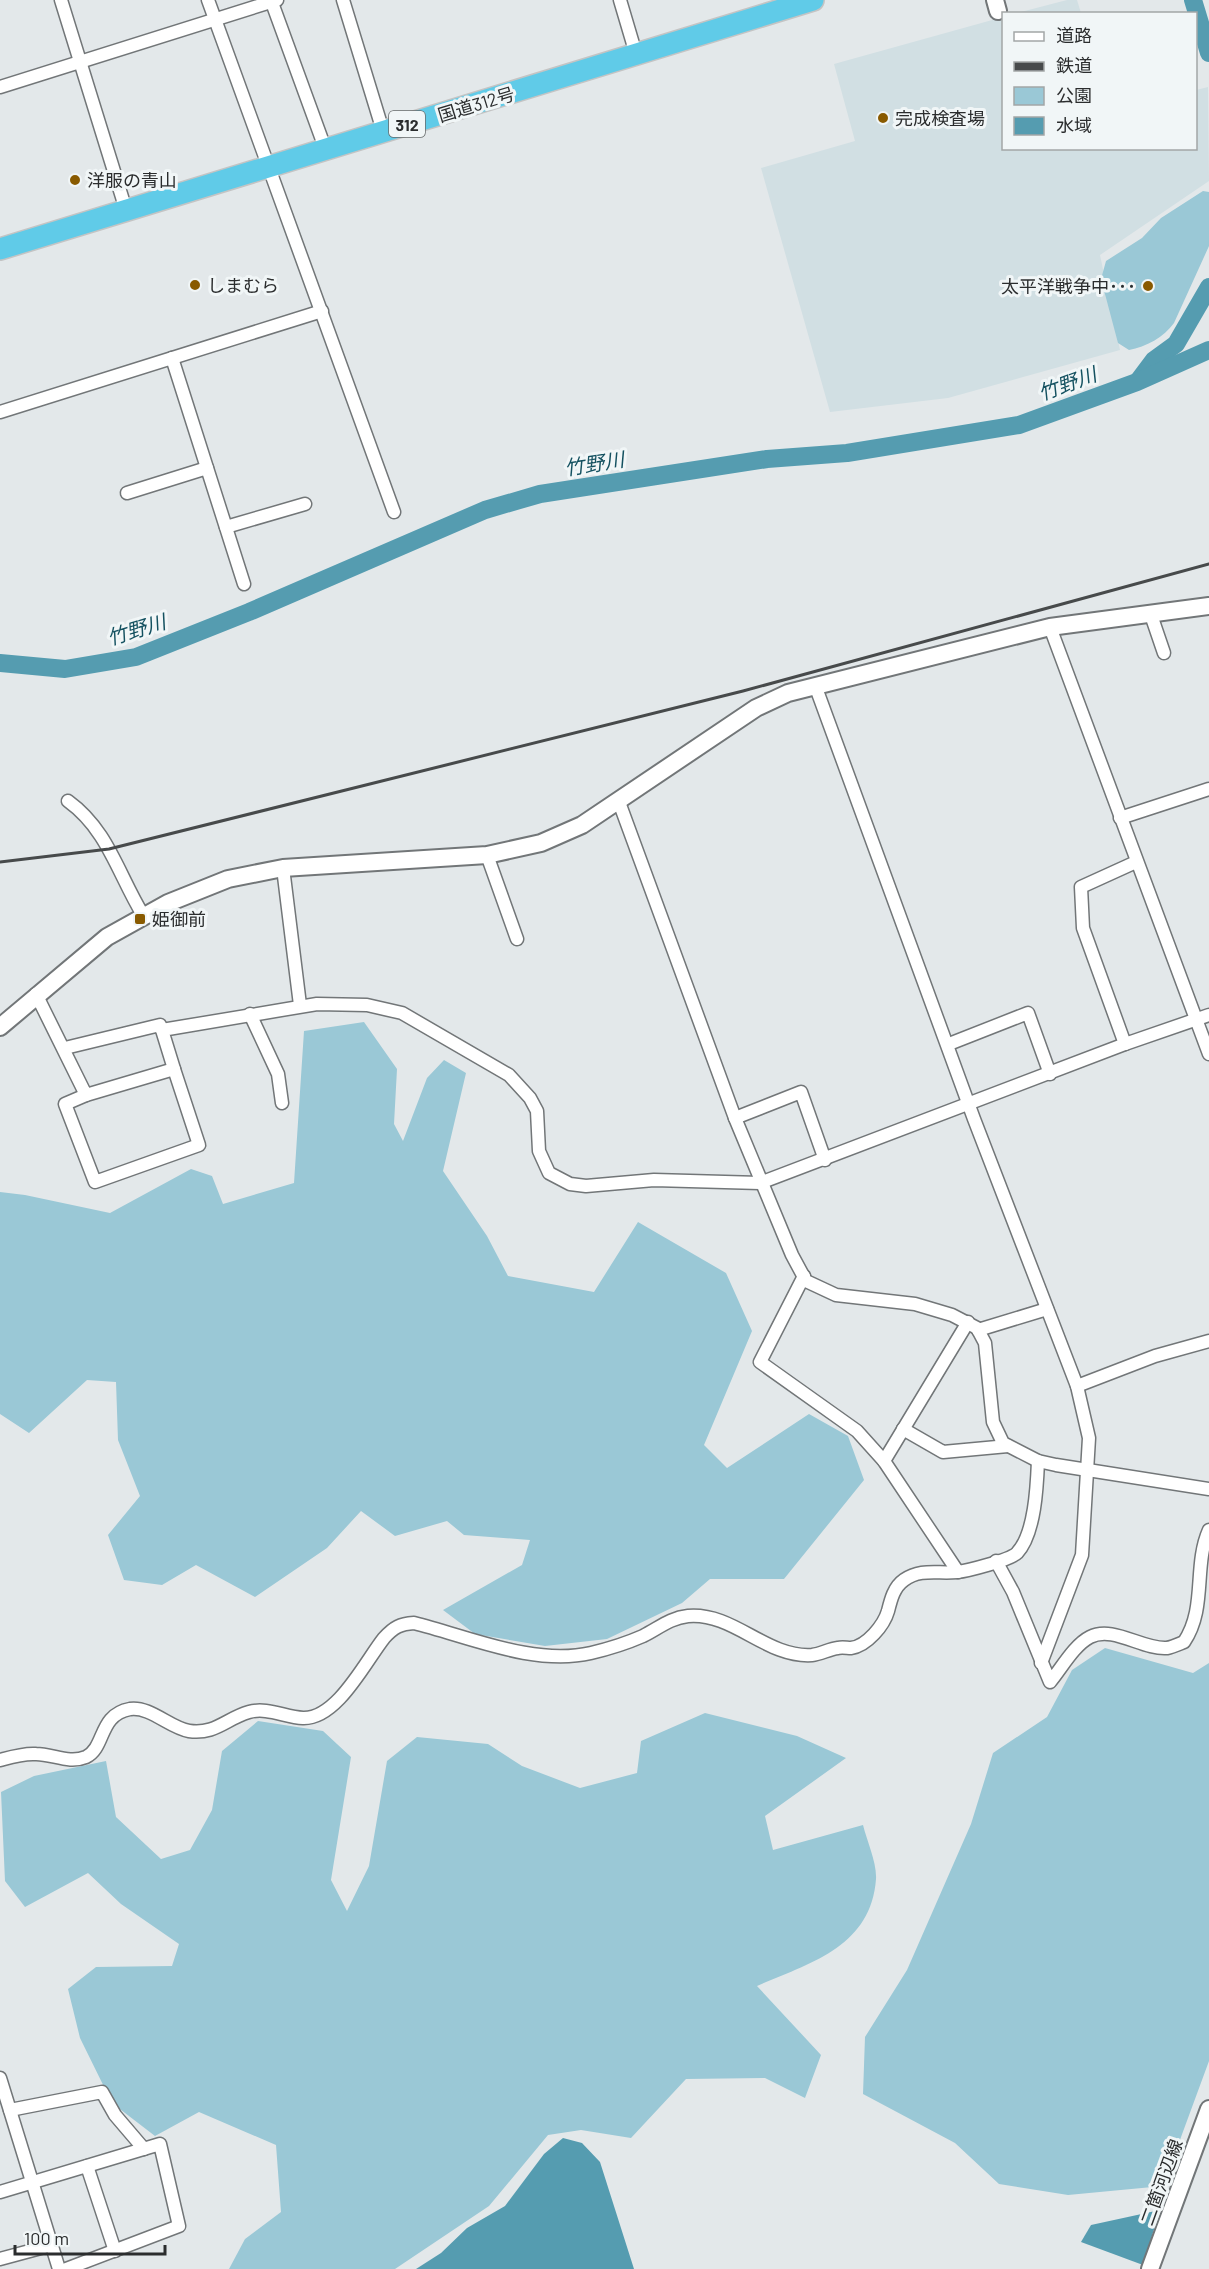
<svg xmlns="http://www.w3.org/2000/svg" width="1209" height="2269" font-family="Barlow,'Noto Sans JP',sans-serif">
  <rect width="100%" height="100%" fill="#e3e8ea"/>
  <!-- built -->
  <g fill="#d1dfe3">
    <path d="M1067 0H1077L1081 13H1017Z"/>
    <path d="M1003 17 1004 148H1196V90L1208 87 1209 181 1100 255 1120 350 948 398 830 412 761 168 855 141 834 64Z"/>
  </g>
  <!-- green -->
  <g fill="#9ac8d6">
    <path d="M1203 191 1209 192V246L1174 323C1164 337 1146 347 1129 350L1118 343 1101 279 1106 261 1142 238 1161 218Z"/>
    <path d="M364 1022 397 1069 394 1124 403 1141 427 1078 444 1060 466 1073 443 1171 487 1236 508 1276 594 1292 638 1222 726 1273 752 1331 704 1445 727 1468 809 1414 848 1436 864 1480 784 1579H710L682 1603 607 1639 545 1646 475 1634 443 1610 522 1565 530 1540 464 1535 447 1521 395 1536 361 1511 327 1548 255 1597 196 1565 162 1585 124 1580 108 1535 140 1496 118 1440 116 1382 87 1380 29 1433 0 1414V1192L25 1195 110 1213 191 1169 212 1176 223 1204 294 1183 304 1031Z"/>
    <path d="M1105 1648 1193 1673 1209 1663V2061L1163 2186 1068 2195 999 2184 955 2143 863 2094 865 2037 907 1970 971 1824 993 1753 1047 1717 1072 1670Z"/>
    <path d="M705 1713 797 1736 846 1758 765 1816 773 1850 863 1825C867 1841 877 1863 876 1879 871 1947 810 1963 757 1986L821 2055 805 2098 765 2078 686 2079 631 2138 581 2130 548 2135 489 2206 395 2269H229L245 2239 281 2212 276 2145 199 2112 155 2136 112 2103 80 2038 68 1989 96 1967 172 1966 179 1944 121 1904 88 1873 25 1907 5 1881 1 1792 34 1776 106 1761 116 1817 161 1859 190 1850 212 1810 222 1751 258 1721 323 1731 351 1757 331 1880 347 1911 369 1866 387 1761 417 1737 488 1744 522 1766 580 1788 637 1773 641 1741Z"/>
  </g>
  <!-- water -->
  <g fill="#559cb0">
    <path d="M563 2138 582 2143 600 2162 634 2269H416L441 2253 467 2228 505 2206 544 2154Z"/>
    <path d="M1160 2210 1143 2265 1081 2242 1091 2225Z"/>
  </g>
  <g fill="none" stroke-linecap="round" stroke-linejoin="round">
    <!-- river -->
    <g stroke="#559cb0" stroke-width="18">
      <path d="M1193 0 1209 53"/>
      <path d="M1139 380 1154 360 1176 344 1209 287"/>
      <path d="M0 663 65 669 136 657 249 612 485 510 540 494 767 459 847 453 1019 425 1137 382 1209 350"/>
    </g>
    <defs>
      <g id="street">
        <path d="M61 0 126 210"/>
        <path d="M208 0 394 512"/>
        <path d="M271 0 325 148"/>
        <path d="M343 0 383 131"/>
        <path d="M620 0 636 54"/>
        <path d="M0 87 277 0"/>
        <path d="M172 358 244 584"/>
        <path d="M0 412 322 311"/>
        <path d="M127 493 207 468"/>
        <path d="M226 527 305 504"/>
        <path d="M1150 612 1164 653"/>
        <path d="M1050 627 1209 1054"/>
        <path d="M815 685 974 1119 1077 1386 1089 1438 1082 1555 1041 1663"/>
        <path d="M68 801C108 830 118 874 143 915"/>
        <path d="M619 802 735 1118 792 1255 806 1281 836 1295 915 1304 952 1315 977 1328 985 1343 993 1422 1003 1443 1038 1461 1056 1465 1209 1489"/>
        <path d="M1120 818 1209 789"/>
        <path d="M487 855 517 939"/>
        <path d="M283 868 300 1005"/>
        <path d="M36 994 86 1095 174 1069 162 1030 317 1004 367 1005 402 1013 509 1075 530 1098 537 1111 539 1151 549 1173 570 1184 586 1186 654 1180 760 1183 1125 1044 1209 1015"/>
        <path d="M250 1014 278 1074 282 1103"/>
        <path d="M949 1044 1028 1013 1050 1074"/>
        <path d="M1125 1044 1083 928 1081 887 1136 862"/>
        <path d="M65 1048 160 1025 162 1030"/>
        <path d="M86 1095 65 1104 95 1182 199 1145 174 1069"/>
        <path d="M735 1118 801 1092 825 1160"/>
        <path d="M804 1276 760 1362 857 1431 884 1461 958 1572"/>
        <path d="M978 1330 1047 1309"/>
        <path d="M1077 1386 1155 1356 1209 1341"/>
        <path d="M903 1429 943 1452 1008 1446"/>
        <path d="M884 1461 968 1322"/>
        <path d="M996 1561 1013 1592 1050 1682C1061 1669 1074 1645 1090 1637 1113 1625 1143 1650 1167 1648 1173 1647 1179 1644 1184 1642 1207 1608 1193 1566 1209 1530"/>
        <path d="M0 1760C11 1757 24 1753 36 1754 53 1754 69 1764 86 1757 106 1747 98 1715 130 1709 150 1706 170 1728 189 1731 215 1735 227 1718 249 1712 267 1707 285 1717 303 1718 337 1719 365 1662 384 1638 394 1627 400 1624 414 1623 470 1637 534 1666 591 1653 608 1649 627 1643 643 1636 659 1628 670 1618 688 1616 734 1612 766 1658 812 1655 821 1654 829 1649 838 1648 842 1647 847 1648 851 1648 867 1646 884 1625 888 1611 891 1599 894 1587 904 1580 921 1568 938 1574 957 1572 967 1571 1010 1560 1017 1553 1035 1534 1037 1486 1038 1461"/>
        <path d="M0 2078 59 2269"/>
        <path d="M10 2110 102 2092 115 2115 144 2149"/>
        <path d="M87 2166 115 2251"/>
        <path d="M0 2192 160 2144 179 2226 66 2269"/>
        <path d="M0 2259 52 2245"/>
      </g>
      <g id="secondary">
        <path d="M995 0 998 11"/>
        <path d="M0 1027 107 937 168 903 228 879 283 868 487 855 541 843 582 825 756 708 788 693 1050 627 1209 606"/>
        <path d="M1150 2269 1209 2109"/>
      </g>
      <path id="highway" d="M0 249 813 0"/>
    </defs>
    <!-- street casing -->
    <use href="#street" stroke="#727678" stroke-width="15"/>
    <!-- secondary casing -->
    <use href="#secondary" stroke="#727678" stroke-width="20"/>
    <!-- highway casing -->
    <use href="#highway" stroke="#c4c4c4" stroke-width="24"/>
    <!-- street -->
    <use href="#street" stroke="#fff" stroke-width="12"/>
    <!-- secondary -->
    <use href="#secondary" stroke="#fff" stroke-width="16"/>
    <!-- highway -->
    <use href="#highway" stroke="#60cbe8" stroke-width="21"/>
    <!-- rail -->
    <path stroke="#474a4b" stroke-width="3" d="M0 862 109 849 743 691 1209 564"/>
  </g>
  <!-- markers -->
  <g fill="#895a00" stroke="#f1f6f7" stroke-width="2">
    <circle cx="883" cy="118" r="6"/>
    <circle cx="75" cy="180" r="6"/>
    <circle cx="195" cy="285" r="6"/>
    <circle cx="1148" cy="286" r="6"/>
    <rect x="134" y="913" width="12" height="12" rx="3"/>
  </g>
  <g text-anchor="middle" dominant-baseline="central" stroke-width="6" stroke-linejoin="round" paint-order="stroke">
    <!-- shield labels -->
    <rect fill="#f1f6f7" stroke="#66696a" stroke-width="1.5" x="389" y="111" width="36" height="26" rx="4.5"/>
    <g font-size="16" font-weight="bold" fill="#2b2d2e">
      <text x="407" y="124">312</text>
    </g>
    <!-- street labels -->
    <g font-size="18" fill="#2b2d2e" stroke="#f1f6f7">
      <text transform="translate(476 104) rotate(-17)">国道312号</text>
      <text transform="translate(1161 2182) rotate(-70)">二箇河辺線</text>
    </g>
    <!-- poi labels -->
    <g font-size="18" fill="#2b2d2e" stroke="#f1f6f7" text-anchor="start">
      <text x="895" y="118">完成検査場</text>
      <text x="87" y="180">洋服の青山</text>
      <text x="207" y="285">しまむら</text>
      <text x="1136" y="286" text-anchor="end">太平洋戦争中･･･</text>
      <text x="152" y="919">姫御前</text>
    </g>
    <!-- water labels -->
    <g font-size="20" font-style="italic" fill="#145160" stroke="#f1f6f7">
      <text transform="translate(1067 383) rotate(-20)">竹野川</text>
      <text transform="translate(594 463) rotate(-9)">竹野川</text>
      <text transform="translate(136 629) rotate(-17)">竹野川</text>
    </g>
  </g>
  <!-- legend -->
  <rect x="1002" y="12" width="195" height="138" fill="#f1f6f7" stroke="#a2a6a7" stroke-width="1.5"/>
  <rect x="1014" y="32" width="30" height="9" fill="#ffffff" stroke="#a2a6a7" stroke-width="1.5"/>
  <text x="1056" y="42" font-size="18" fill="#2b2d2e">道路</text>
  <rect x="1014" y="62" width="30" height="9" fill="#474a4b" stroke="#a2a6a7" stroke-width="1.5"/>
  <text x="1056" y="72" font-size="18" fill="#2b2d2e">鉄道</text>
  <rect x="1014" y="87" width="30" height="18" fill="#9ac8d6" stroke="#a2a6a7" stroke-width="1.5"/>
  <text x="1056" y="102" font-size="18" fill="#2b2d2e">公園</text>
  <rect x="1014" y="117" width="30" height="18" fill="#559cb0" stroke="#a2a6a7" stroke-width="1.5"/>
  <text x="1056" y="132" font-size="18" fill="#2b2d2e">水域</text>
  <!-- scale -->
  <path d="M15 2245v9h150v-9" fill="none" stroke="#2b2d2e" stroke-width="3"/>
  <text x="24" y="2245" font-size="18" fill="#2b2d2e" stroke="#f1f6f7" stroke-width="4.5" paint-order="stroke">100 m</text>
</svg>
